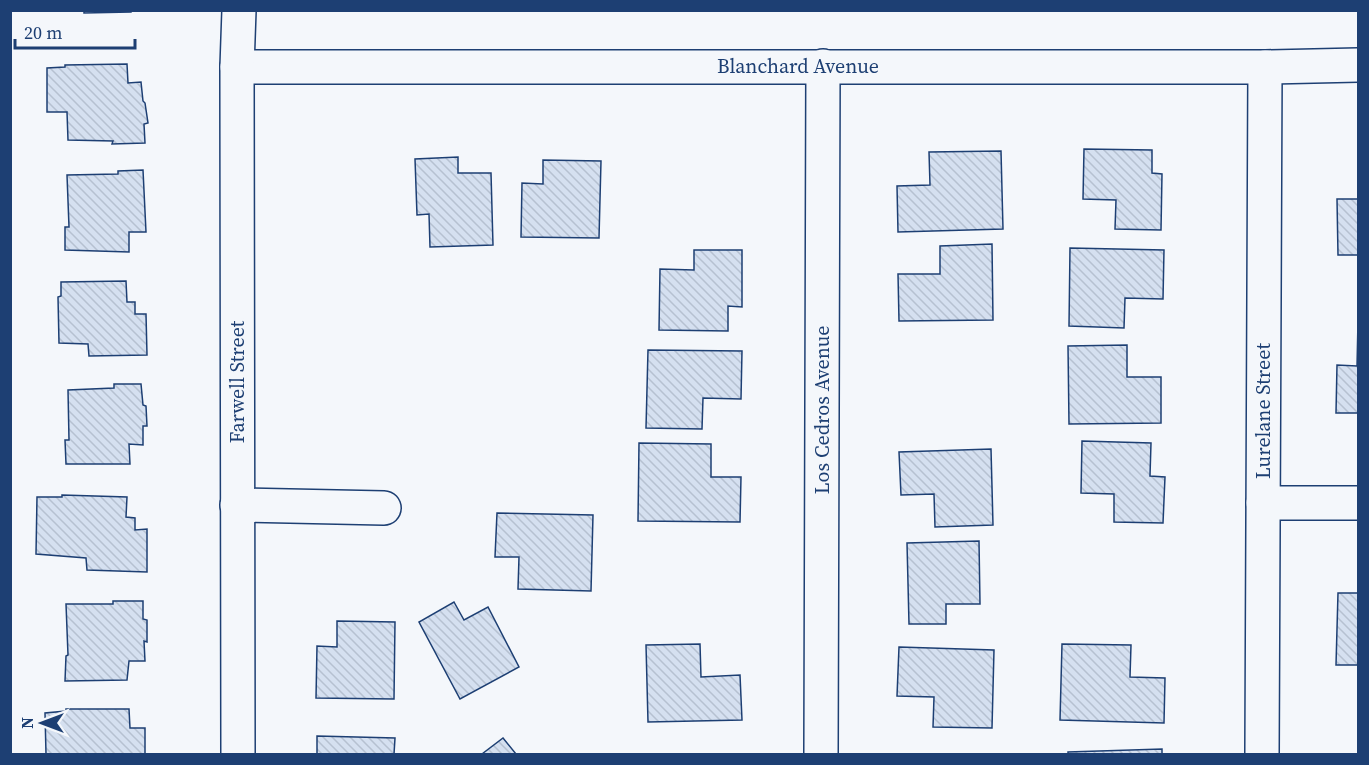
<svg xmlns="http://www.w3.org/2000/svg" width="1369" height="765" font-family="'Source Serif 4',serif">
  <defs>
    <pattern id="building-back-hatch" width="6" height="6" patternUnits="userSpaceOnUse" patternTransform="scale(1.5)"><rect width="6" height="6" fill="#d5e0f0"/><path d="M-1 5l2 2M0 0l6 6M5-1l2 2" fill="none" stroke="#b6c1d1"/></pattern>
  </defs>
  <rect width="100%" height="100%" fill="#f4f7fb"/>
  <!-- building -->
  <g fill="url(#building-back-hatch)" stroke="#1d3f73" stroke-width="1.5">
    <path d="M84 10H131V12L84 13Z"/>
    <path d="M127 64 128 83 141 82 143 101 145 103 148 123 144 124 145 143 112 144 113 141 68 140 67 112H47V68L65 67V65Z"/>
    <path d="M1084 149 1152 150V173L1162 174 1161 230 1115 229 1116 200 1083 199Z"/>
    <path d="M1001 151 1003 229 898 232 897 186 930 185 929 152Z"/>
    <path d="M458 157V173H491L493 245 430 247 429 214 417 215 415 159Z"/>
    <path d="M543 160 601 161 599 238 521 237 522 183 543 184Z"/>
    <path d="M143 170 146 232H129V252L65 250V227H69L67 175 118 174V171Z"/>
    <path d="M1337 199H1358V255H1338Z"/>
    <path d="M992 244 993 320 899 321 898 274H940V246Z"/>
    <path d="M1070 248 1164 250 1163 299 1125 298 1124 328 1069 326Z"/>
    <path d="M694 250H742V307L728 306V331L659 330 660 269 694 270Z"/>
    <path d="M126 281 127 302H135V314H146L147 355 89 356 88 344 59 343 58 297 61 296V282Z"/>
    <path d="M1358 321V413H1336L1337 365 1357 366Z"/>
    <path d="M1127 345V377H1161V423L1069 424 1068 346Z"/>
    <path d="M648 350 742 351 741 399 703 398 702 429 646 428Z"/>
    <path d="M114 384H141L143 405 146 406 147 426H143V445L129 444 130 464H66L65 440H69L68 390 114 388Z"/>
    <path d="M1082 441 1151 443 1150 476 1165 477 1163 523 1114 522V494L1081 493Z"/>
    <path d="M639 443 711 444V477H741L740 522 638 521Z"/>
    <path d="M991 449 993 525 935 527 934 494 901 495 899 452Z"/>
    <path d="M62 495 127 497 126 517 135 518V530L147 529V572L87 570 86 558 36 554 37 497H62Z"/>
    <path d="M497 513 593 515 591 591 518 589 519 557H495Z"/>
    <path d="M979 541 980 604H946V624H909L907 543Z"/>
    <path d="M1338 593H1358V665H1336Z"/>
    <path d="M113 601H143V619L147 620V642L144 641 145 661H129L127 680 65 681 66 656 68 655 66 604H113Z"/>
    <path d="M454 602 464 620 488 607 519 667 460 699 419 622Z"/>
    <path d="M337 621 395 622 394 699 316 698 317 646 337 647Z"/>
    <path d="M700 644 701 677 740 675 742 720 648 722 646 645Z"/>
    <path d="M1062 644 1131 645 1130 677 1165 678 1164 723 1060 720Z"/>
    <path d="M899 647 994 650 992 728 933 727 934 697 897 696Z"/>
    <path d="M66 709H129L130 728H145V754H46L45 713 66 711Z"/>
    <path d="M317 736 395 738 394 754H317Z"/>
    <path d="M503 738 516 754H482Z"/>
    <path d="M1162 749V754H1068V752Z"/>
  </g>
  <g fill="none" stroke-linecap="round" stroke-linejoin="round">
    <defs>
      <g id="minor">
        <path d="M237 67H1265L1358 65"/>
        <path d="M1263 503H1358"/>
        <path d="M237 505 384 508"/>
        <path d="M238 754 237 67 239 10"/>
        <path d="M821 754 823 66"/>
        <path d="M1262 754 1265 67"/>
      </g>
    </defs>
    <!-- minor casing -->
    <use href="#minor" stroke="#1d3f73" stroke-width="36"/>
    <!-- minor -->
    <use href="#minor" stroke="#f4f7fb" stroke-width="33"/>
  </g>
  <g text-anchor="middle" dominant-baseline="central" stroke-width="4.5" stroke-linejoin="round" paint-order="stroke">
    <!-- street labels -->
    <g font-size="20" fill="#1d3f73" stroke="#f4f7fb">
      <text x="798" y="66">Blanchard Avenue</text>
      <text transform="translate(237 382) rotate(-90)">Farwell Street</text>
      <text transform="translate(822 410) rotate(-90)">Los Cedros Avenue</text>
      <text transform="translate(1263 411) rotate(-90)">Lurelane Street</text>
    </g>
  </g>
  <!-- border -->
  <rect width="1369" height="765" fill="none" stroke="#1d3f73" stroke-width="24"/>
  <!-- north arrow -->
  <g transform="translate(42 723) rotate(270)" stroke="#f4f7fb" stroke-width="4.5" paint-order="stroke">
  <path d="M0-4.5L10 22L0 15L-10 22Z" fill="#1d3f73"/>
  <text y="-9" font-size="16" font-weight="bold" text-anchor="middle" fill="#1d3f73">N</text>
  </g>
  <!-- scale -->
  <path d="M15 39v9h120v-9" fill="none" stroke="#1d3f73" stroke-width="3"/>
  <text x="24" y="39" font-size="18" fill="#1d3f73" stroke="#f4f7fb" stroke-width="4.5" paint-order="stroke">20 m</text>
</svg>
